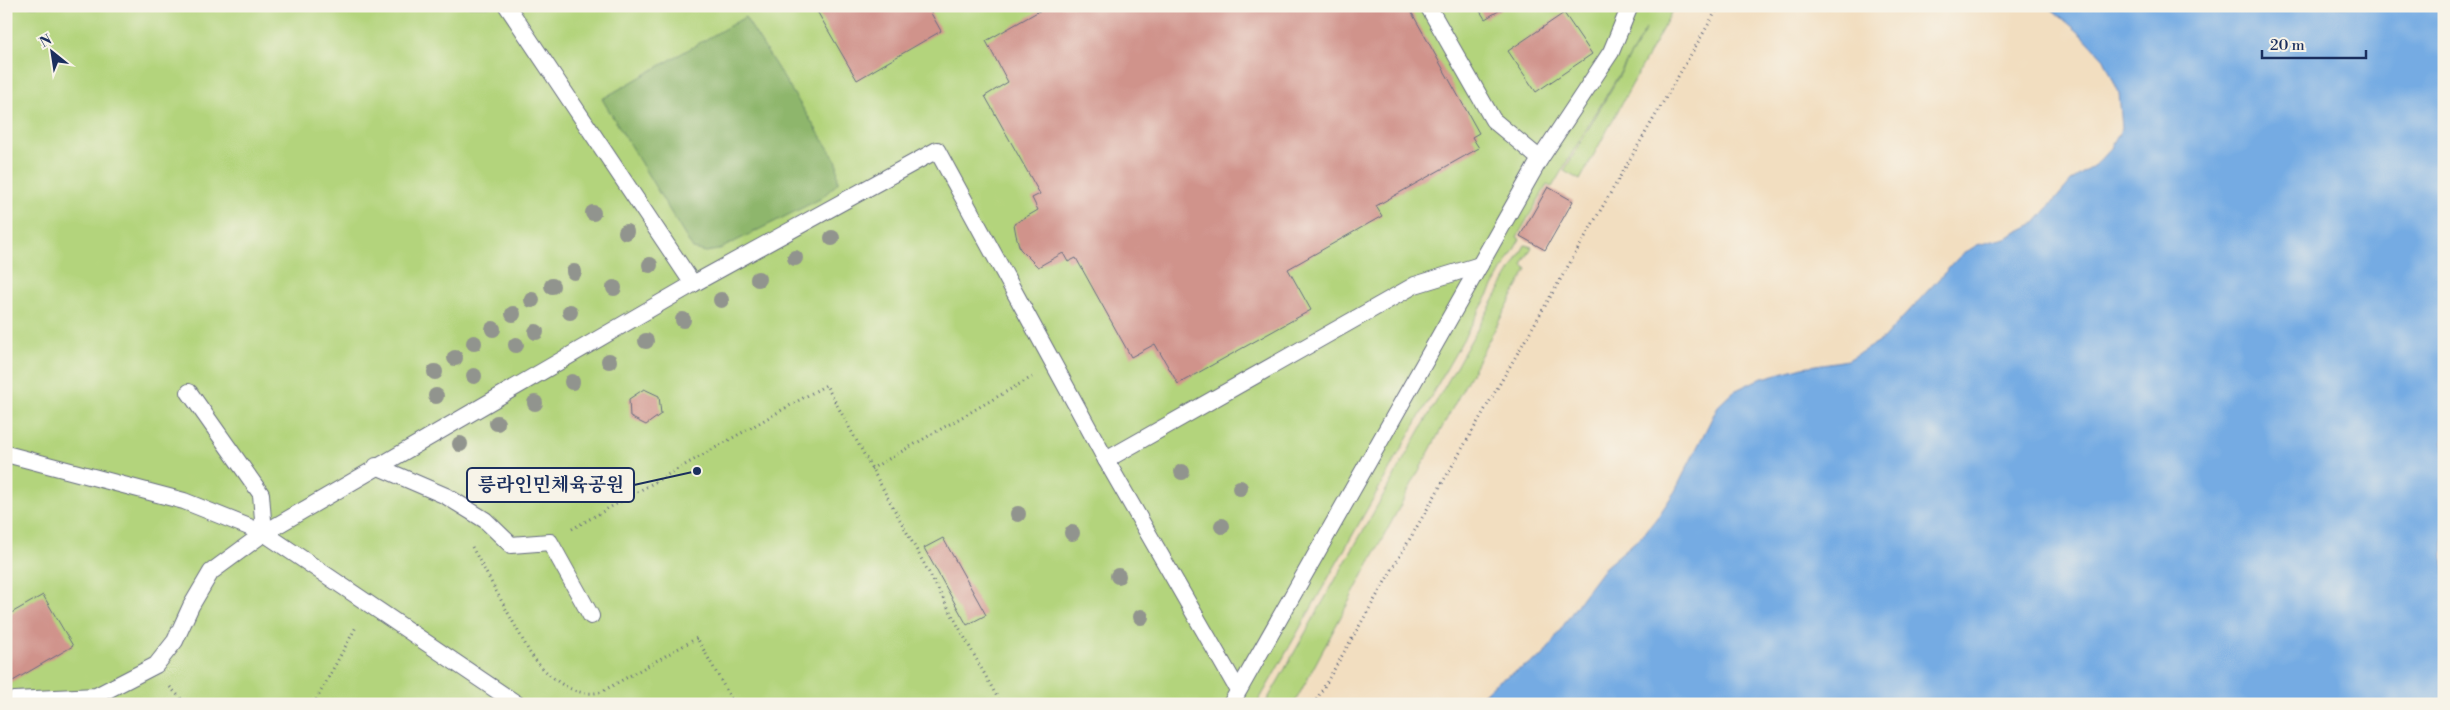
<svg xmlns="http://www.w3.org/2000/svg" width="2450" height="710" font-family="'Libre Bodoni','Noto Serif KR',serif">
  <rect width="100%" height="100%" fill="#f7f3e8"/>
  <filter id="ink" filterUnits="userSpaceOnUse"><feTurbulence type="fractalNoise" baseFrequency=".02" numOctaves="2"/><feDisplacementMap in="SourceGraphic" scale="10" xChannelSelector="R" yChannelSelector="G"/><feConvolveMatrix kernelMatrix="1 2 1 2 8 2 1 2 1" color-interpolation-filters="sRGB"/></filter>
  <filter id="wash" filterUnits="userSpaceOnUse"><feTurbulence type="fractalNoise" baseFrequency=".0096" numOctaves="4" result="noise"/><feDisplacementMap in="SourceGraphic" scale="20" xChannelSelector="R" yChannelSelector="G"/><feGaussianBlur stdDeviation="1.12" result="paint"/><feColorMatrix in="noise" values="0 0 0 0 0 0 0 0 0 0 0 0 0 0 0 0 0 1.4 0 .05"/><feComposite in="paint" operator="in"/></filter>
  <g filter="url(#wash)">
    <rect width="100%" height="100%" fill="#f2dec0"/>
    <!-- green -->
    <g fill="#b3d47c" stroke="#67826d">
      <path d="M6 6 1659 7 1675 6 1580 180 1564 171 1646 29 1552 187 1547 185 1517 237 1520 239 1257 704H6Z"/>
      <path d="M1525 245 1532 247 1522 265 1527 269 1294 704H1265Z"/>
    </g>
    <!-- forest -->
    <path fill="#8eb66c" stroke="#547265" d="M745 17 837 162 838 183 820 199 718 250 706 252 693 249 602 99Z"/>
    <!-- water -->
    <path fill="#74abe3" stroke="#486da0" d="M2048 6H2444V704H1473L1497 682 1543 656 1581 599 1605 567 1643 535 1659 515 1675 491 1718 406 1734 391 1759 379 1803 367 1848 360 1883 339 1960 256 1977 245 2005 238 2035 223 2072 180 2096 164 2111 148 2122 128 2119 93 2104 59 2082 35Z"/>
    <g id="blocks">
      <!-- building -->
      <g fill="#d0938b">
        <path d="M814 6H927L941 31 857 80Z"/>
        <path d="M1048 6H1408L1479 133 1472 137 1479 148 1376 206 1382 216 1288 269 1311 310 1178 384 1155 344 1131 357 1076 258 1068 262 1063 253 1038 267 1020 249 1016 235 1014 224 1038 210 1032 198 1040 194 985 96 1008 82 986 41Z"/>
        <path d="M1477 6H1507L1485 19Z"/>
        <path d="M1564 13 1592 54 1536 92 1508 51Z"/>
        <path d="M1548 187 1573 201 1545 250 1520 236Z"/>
        <path d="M644 389 659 396 661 414 646 425 630 417 629 399Z"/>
        <path d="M943 538 986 615 967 625 924 548Z"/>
        <path d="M43 595 73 646 6 685V616Z"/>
      </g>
    </g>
  </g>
  <g filter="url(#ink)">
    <use href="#blocks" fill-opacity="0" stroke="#666c80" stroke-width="1"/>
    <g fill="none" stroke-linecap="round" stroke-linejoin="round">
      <defs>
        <g id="lane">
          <path d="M507 6 693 284"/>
          <path d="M1428 6 1493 120 1540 159"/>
          <path d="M189 392 261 494 264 533"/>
          <path d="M6 454 184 501 264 533 517 704"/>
          <path d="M1106 460 1415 285 1480 265"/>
          <path d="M376 466 446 496 485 520 511 545 550 542 591 616"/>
          <path d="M8 704 15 700 96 696 156 665 175 641 191 606 211 572 264 533 693 284 937 150 1106 460 1238 690"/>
          <path d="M1231 704 1540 159 1611 52 1630 6"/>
        </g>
      </defs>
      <!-- lane casing -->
      <use href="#lane" stroke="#666c80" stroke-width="18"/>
      <!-- path -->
      <g stroke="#666c80" stroke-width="3" stroke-dasharray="1 4" stroke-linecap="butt">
        <path d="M871 469 1032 377"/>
        <path d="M572 529 826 385 1001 704"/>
        <path d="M472 547 530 653C546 675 572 699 601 692L697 638 734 704"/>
        <path d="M170 687 186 704"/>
        <path d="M314 704 356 627"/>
        <path d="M1314 704 1719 6"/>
      </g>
      <!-- lane -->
      <use href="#lane" stroke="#fff" stroke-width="16"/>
    </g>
    <!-- trees -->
    <g fill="#91948e">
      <circle cx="593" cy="213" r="8"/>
      <circle cx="626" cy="232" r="8"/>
      <circle cx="832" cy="238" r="8"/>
      <circle cx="795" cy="258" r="8"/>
      <circle cx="650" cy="265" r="8"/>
      <circle cx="574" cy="272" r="8"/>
      <circle cx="758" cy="279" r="8"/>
      <circle cx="552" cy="286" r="8"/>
      <circle cx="614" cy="288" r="8"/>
      <circle cx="532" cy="300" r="8"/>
      <circle cx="721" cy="300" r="8"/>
      <circle cx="570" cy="312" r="8"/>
      <circle cx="513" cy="314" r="8"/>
      <circle cx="683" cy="320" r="8"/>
      <circle cx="493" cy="329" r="8"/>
      <circle cx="536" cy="332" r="8"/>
      <circle cx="646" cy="341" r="8"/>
      <circle cx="474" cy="343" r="8"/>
      <circle cx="516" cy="345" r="8"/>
      <circle cx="455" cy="358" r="8"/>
      <circle cx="609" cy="361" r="8"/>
      <circle cx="435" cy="372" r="8"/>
      <circle cx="474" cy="376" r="8"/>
      <circle cx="572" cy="382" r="8"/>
      <circle cx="436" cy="396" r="8"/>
      <circle cx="535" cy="403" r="8"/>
      <circle cx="497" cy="423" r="8"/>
      <circle cx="460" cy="444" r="8"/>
      <circle cx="1182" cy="472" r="8"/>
      <circle cx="1240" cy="488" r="8"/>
      <circle cx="1018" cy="514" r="8"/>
      <circle cx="1222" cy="526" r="8"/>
      <circle cx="1072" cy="533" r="8"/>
      <circle cx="1118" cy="576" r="8"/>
      <circle cx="1141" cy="617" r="8"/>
    </g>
  </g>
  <!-- callouts -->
  <path fill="none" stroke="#1b2f5e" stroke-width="2" d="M697 471L634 485"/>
  <circle fill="#1b2f5e" stroke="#f7f3e8" stroke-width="2" cx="697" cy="471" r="5"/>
  <rect fill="#f7f3e8" stroke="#1b2f5e" stroke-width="2" x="467" y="468" width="167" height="34" rx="5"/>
  <g font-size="19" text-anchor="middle" font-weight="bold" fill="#1b2f5e">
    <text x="551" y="491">릉라인민체육공원</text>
  </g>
  <!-- margin -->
  <rect width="2450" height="710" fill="none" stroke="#f7f3e8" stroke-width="25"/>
  <!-- north arrow -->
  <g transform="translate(52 52) rotate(330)" stroke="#f7f3e8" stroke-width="4" paint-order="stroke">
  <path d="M0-4L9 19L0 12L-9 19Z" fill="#1b2f5e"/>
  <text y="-8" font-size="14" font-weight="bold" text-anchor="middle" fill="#1b2f5e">N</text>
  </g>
  <!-- scale -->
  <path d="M2262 50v8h104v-8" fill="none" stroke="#1b2f5e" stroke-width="2.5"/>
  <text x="2270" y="50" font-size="15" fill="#1b2f5e" stroke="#f7f3e8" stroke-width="4" paint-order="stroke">20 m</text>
</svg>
